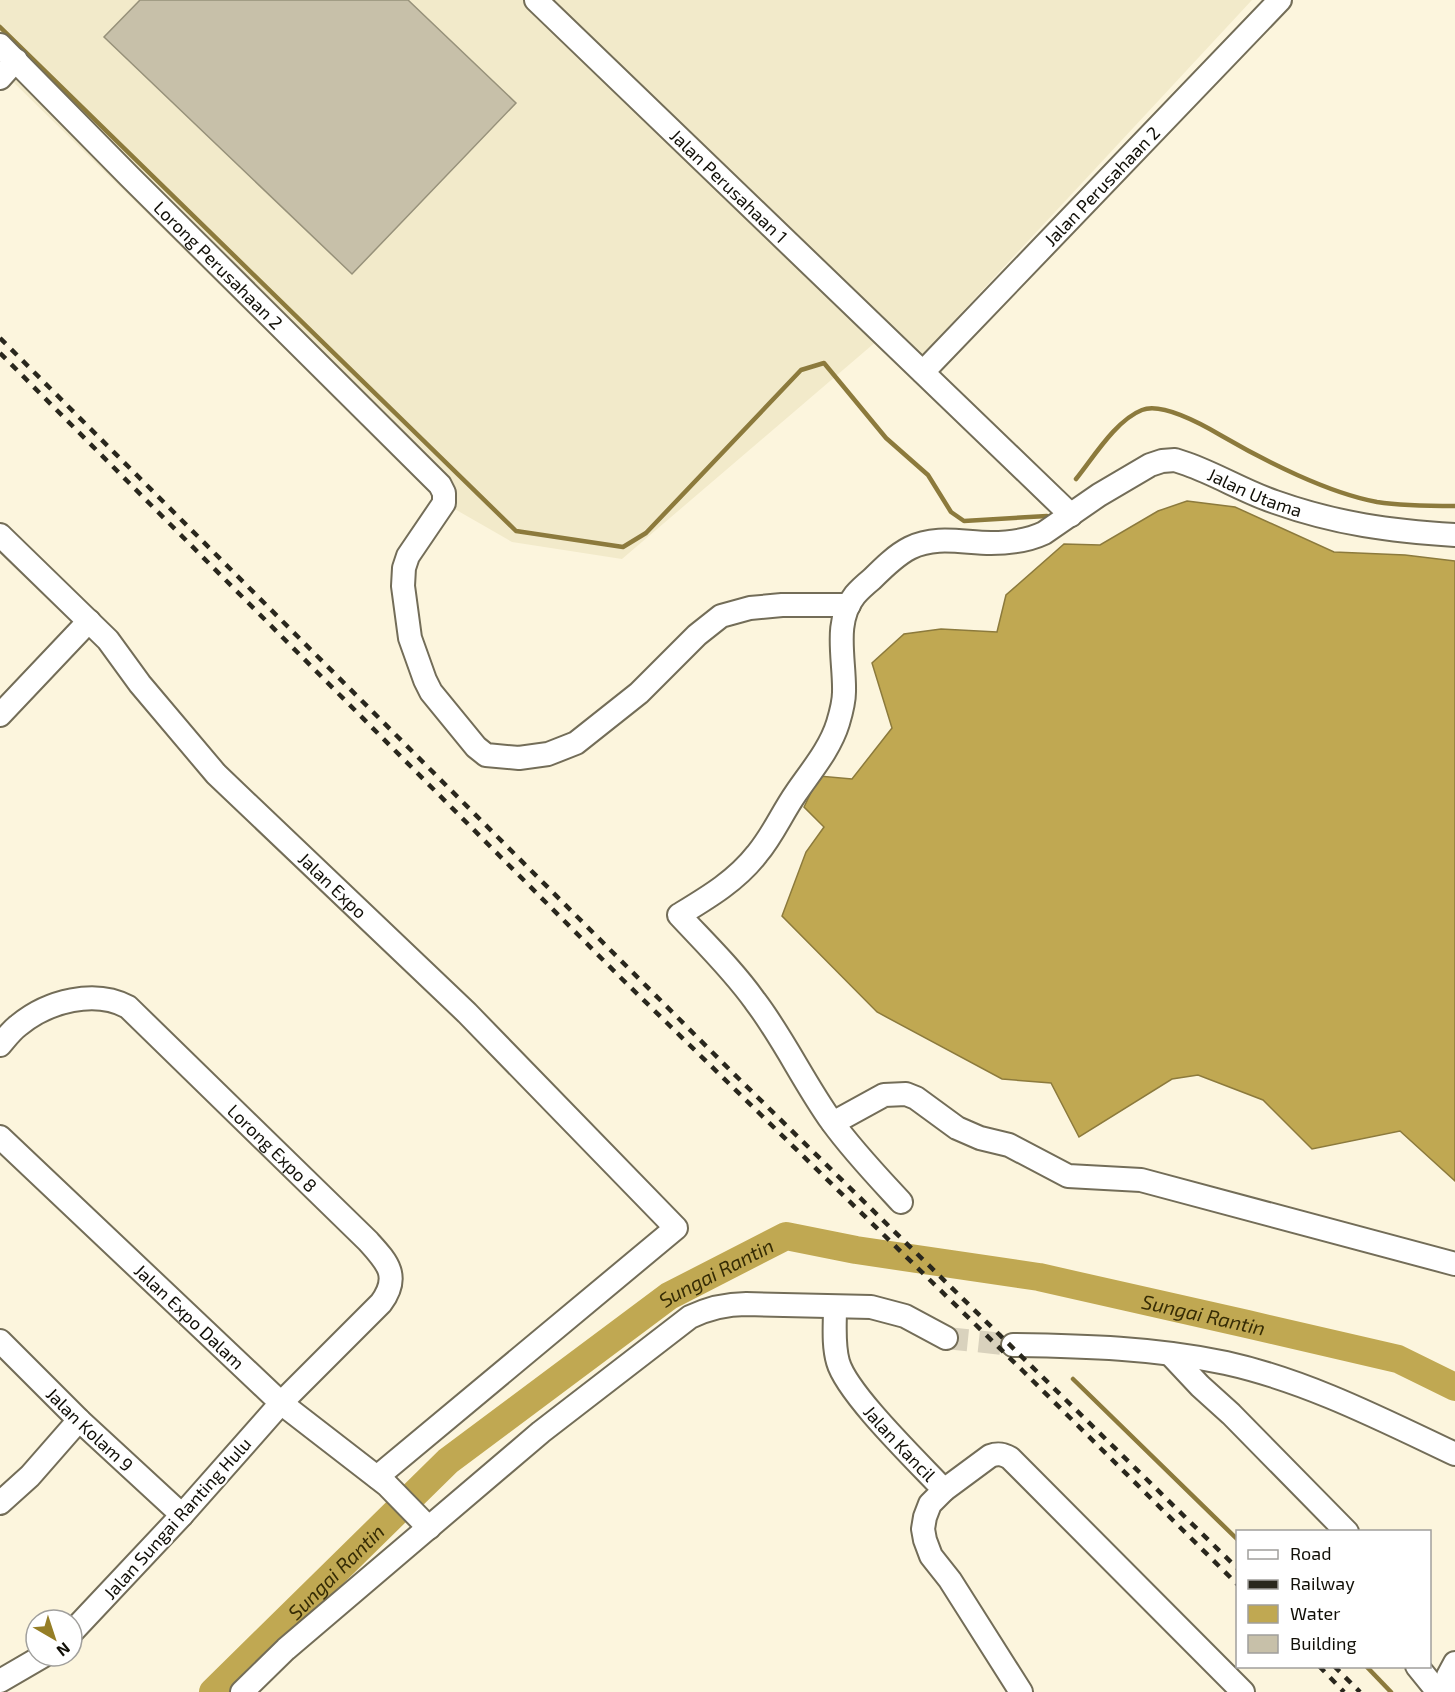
<svg xmlns="http://www.w3.org/2000/svg" width="1455" height="1692" font-family="'Exo 2',sans-serif">
  <rect width="100%" height="100%" fill="#fcf5dd"/>
  <!-- built -->
  <path fill="#f2eaca" d="M0 0H1252L911 367 878 340 622 559 512 542 439 500 0 69Z"/>
  <!-- water -->
  <path fill="#c0a852" stroke="#8c7a3c" stroke-width="1.5" d="M1187 501 1235 507 1334 552 1405 555 1455 561V1181L1400 1131 1312 1149 1263 1100 1198 1075 1172 1079 1079 1137 1051 1083 1002 1079 877 1012 782 916 806 852 824 827 804 807 819 776 852 779 892 728 872 663 904 634 941 629 997 632 1006 595 1064 544 1100 545 1158 511Z"/>
  <g fill="none" stroke-linecap="round" stroke-linejoin="round">
    <!-- stream -->
    <g stroke="#8c7a3c" stroke-width="4.5">
      <path d="M0 27 516 531 623 547 646 533 801 370 824 363 886 438 928 475 951 512 964 521 1047 516"/>
      <path d="M1076 479C1093 458 1116 420 1142 410 1162 402 1205 426 1222 436 1265 461 1328 493 1377 502 1403 506 1429 506 1455 506"/>
      <path d="M1073 1379 1238 1540"/>
      <path d="M1366 1666 1391 1692"/>
    </g>
    <!-- river -->
    <path stroke="#c0a852" stroke-width="28" id="s1" d="M213 1692 448 1461 669 1296 786 1236 856 1250 1039 1277 1247 1324 1398 1359 1455 1387"/>
  </g>
  <!-- building -->
  <path fill="#c7c0a9" stroke="#97917a" stroke-width="1.5" d="M140 0H408L516 103 352 274 104 37Z"/>
  <g fill="none" stroke-linecap="round" stroke-linejoin="round">
    <!-- minor-tunnel -->
    <path stroke="#d9d2bd" stroke-width="22" stroke-dasharray="22 11" stroke-linecap="butt" d="M946 1338 1013 1345"/>
    <defs>
      <g id="minor">
        <path id="s2" d="M536 0 1071 515"/>
        <path id="s3" d="M0 45 130 177 440 485 444 493V503L408 556 404 568 403 586 410 638 425 680 431 692 476 747 486 755 519 758 548 754 576 743 639 693 697 635 721 616 750 608 782 605H849"/>
        <path d="M0 78 16 60"/>
        <path id="s4" d="M923 372 1280 0"/>
        <path id="s5" d="M0 535 108 640 140 684 216 774 467 1013 676 1228 377 1477"/>
        <path d="M0 715 89 621"/>
        <path id="s6" d="M0 1045C6 1038 12 1030 19 1025 48 1001 95 989 128 1007L368 1241C387 1262 401 1276 381 1303L281 1403 182 1515 72 1632"/>
        <path d="M833 1123 884 1095 906 1094 916 1098 957 1128 980 1138 1009 1145 1068 1176 1141 1180 1455 1264"/>
        <path id="s7" d="M0 1137 281 1403 387 1485 429 1528"/>
        <path id="s8" d="M901 1202C877 1176 853 1151 832 1122 804 1083 784 1039 755 1001 733 970 705 943 679 915 707 898 736 881 757 854 773 835 782 813 796 793 811 771 830 749 838 723 841 713 844 702 844 692 845 660 833 622 855 595 860 589 866 584 872 579 883 568 896 555 910 548 936 535 964 543 991 543 1010 543 1027 541 1044 533L1099 495 1150 465 1162 461 1175 460 1187 464C1218 475 1245 492 1275 502 1337 524 1391 531 1455 535"/>
        <path id="s9" d="M835 1307C835 1325 833 1345 838 1362 847 1394 919 1463 944 1490L930 1504 925 1517 923 1529 925 1540 931 1556 950 1580 1021 1692"/>
        <path id="s10" d="M0 1341 79 1420 182 1515"/>
        <path d="M1013 1345C1084 1346 1156 1348 1226 1363 1307 1381 1381 1419 1455 1454"/>
        <path d="M1170 1354 1200 1386 1231 1414 1347 1532"/>
        <path d="M944 1490 990 1456C998 1453 1003 1454 1010 1458L1243 1692"/>
        <path d="M0 1503 30 1476 79 1420"/>
        <path d="M1417 1666 1438 1692"/>
        <path d="M0 1681 43 1656"/>
        <path d="M242 1692 286 1649 541 1432 690 1317C709 1308 726 1304 746 1304L871 1307 905 1316 946 1338"/>
        <path d="M1447 1692 1448 1676 1455 1663"/>
      </g>
    </defs>
    <!-- minor casing -->
    <use href="#minor" stroke="#736d58" stroke-width="26"/>
    <!-- minor -->
    <use href="#minor" stroke="#fff" stroke-width="22"/>
    <!-- rail -->
    <g stroke="#29271d" stroke-width="4.5" stroke-dasharray="8 8" stroke-linecap="butt">
      <path d="M0 338 733 1073 1238 1569"/>
      <path d="M0 353 620 977 1023 1371 1238 1585"/>
      <path d="M1319 1666 1344 1692"/>
      <path d="M1334 1666 1360 1692"/>
    </g>
  </g>
  <g text-anchor="middle" dominant-baseline="central" stroke-width="4.5" stroke-linejoin="round" paint-order="stroke">
    <!-- street labels -->
    <g font-size="18" fill="#110f07" stroke="#fff">
      <text stroke="none"><textPath href="#s2" startOffset="268">Jalan Perusahaan 1</textPath></text>
      <text stroke="none"><textPath href="#s4" startOffset="258">Jalan Perusahaan 2</textPath></text>
      <text stroke="none"><textPath href="#s3" startOffset="310">Lorong Perusahaan 2</textPath></text>
      <text stroke="none"><textPath href="#s8" startOffset="1197">Jalan Utama</textPath></text>
      <text stroke="none"><textPath href="#s5" startOffset="484">Jalan Expo</textPath></text>
      <text stroke="none"><textPath href="#s6" startOffset="346">Lorong Expo 8</textPath></text>
      <text stroke="none"><textPath href="#s7" startOffset="261">Jalan Expo Dalam</textPath></text>
      <text stroke="none"><textPath href="#s10" startOffset="126">Jalan Kolam 9</textPath></text>
      <text stroke="none"><textPath href="#s9" startOffset="158">Jalan Kancil</textPath></text>
      <text transform="translate(177 1518) rotate(-48)">Jalan Sungai Ranting Hulu</text>
    </g>
    <!-- water labels -->
    <g font-size="20" font-style="italic" fill="#362c05" stroke="#fff">
      <text stroke="none"><textPath href="#s1" startOffset="658">Sungai Rantin</textPath></text>
      <text stroke="none"><textPath href="#s1" startOffset="1162">Sungai Rantin</textPath></text>
      <text stroke="none"><textPath href="#s1" startOffset="172">Sungai Rantin</textPath></text>
    </g>
  </g>
  <!-- legend -->
  <rect x="1236" y="1530" width="195" height="138" fill="#ffffff" stroke="#a09f9c" stroke-width="1.5"/>
  <rect x="1248" y="1550" width="30" height="9" fill="#ffffff" stroke="#a09f9c" stroke-width="1.5"/>
  <text x="1290" y="1560" font-size="18" fill="#110f07">Road</text>
  <rect x="1248" y="1580" width="30" height="9" fill="#29271d" stroke="#a09f9c" stroke-width="1.5"/>
  <text x="1290" y="1590" font-size="18" fill="#110f07">Railway</text>
  <rect x="1248" y="1605" width="30" height="18" fill="#c0a852" stroke="#a09f9c" stroke-width="1.5"/>
  <text x="1290" y="1620" font-size="18" fill="#110f07">Water</text>
  <rect x="1248" y="1635" width="30" height="18" fill="#c7c0a9" stroke="#a09f9c" stroke-width="1.5"/>
  <text x="1290" y="1650" font-size="18" fill="#110f07">Building</text>
  <!-- north arrow -->
  <g transform="translate(54 1638) rotate(141)"><circle r="28" fill="#ffffff" stroke="#a09f9c" stroke-width="1.5"/>
  <path d="M0-4.5L10 22L0 15L-10 22Z" fill="#957e26"/>
  <text y="-9" font-size="16" font-weight="bold" text-anchor="middle" fill="#110f07">N</text>
  </g>
</svg>
